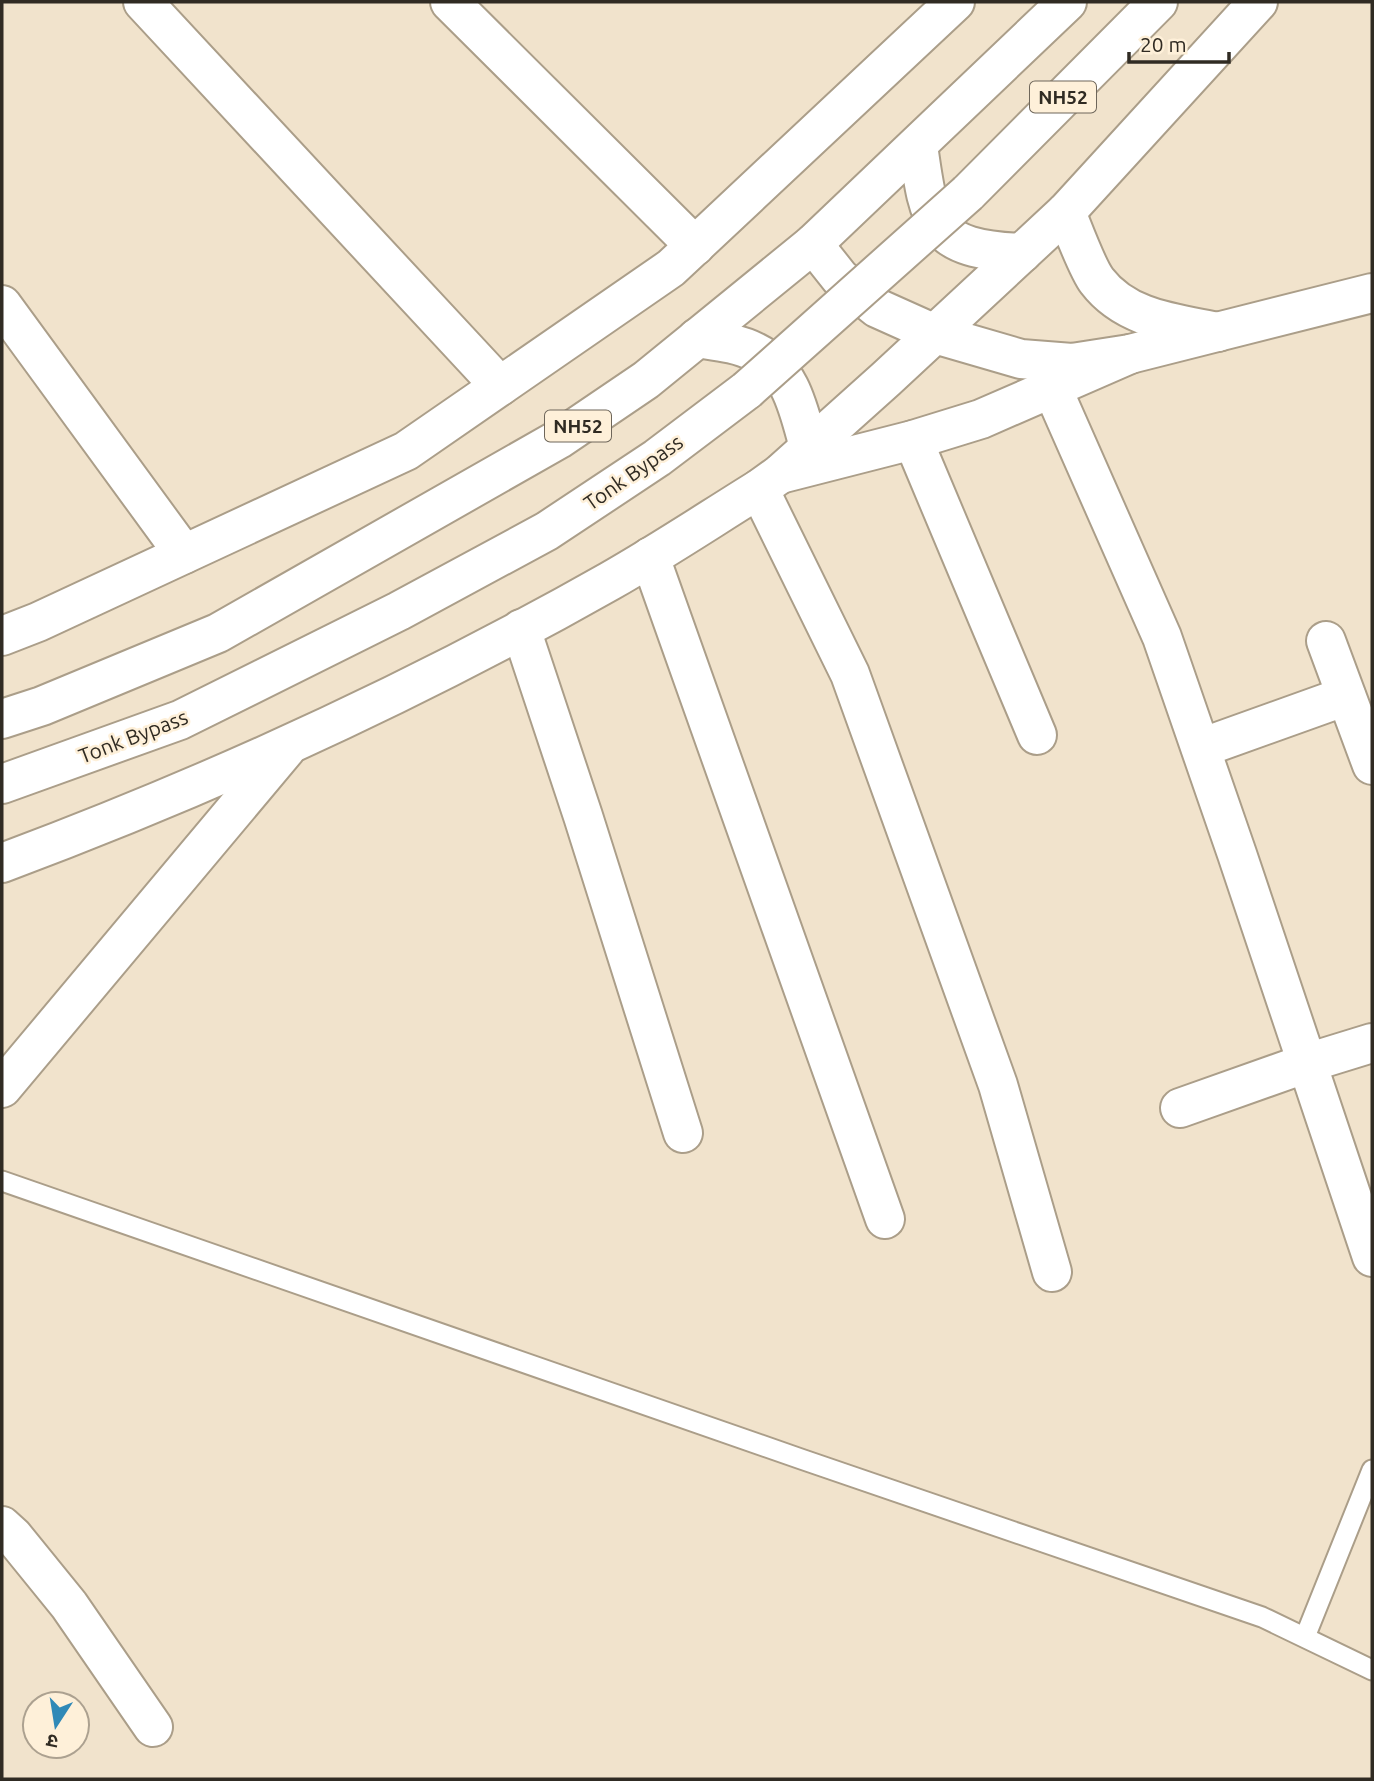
<svg xmlns="http://www.w3.org/2000/svg" width="1374" height="1781" font-family="Ubuntu,'Noto Sans Devanagari',sans-serif">
  <rect width="100%" height="100%" fill="#f1e3cc"/>
  <g fill="none" stroke-linecap="round" stroke-linejoin="round">
    <defs>
      <g id="service">
        <path d="M2 1181 801 1459 1262 1617 1372 1670"/>
        <path d="M1305 1637 1372 1470"/>
      </g>
      <g id="minor">
        <path d="M143 2 500 386"/>
        <path d="M450 2 695 246"/>
        <path d="M2 305 184 554"/>
        <path d="M1052 388 1162 637 1237 854 1372 1257"/>
        <path d="M913 440 1037 735"/>
        <path d="M759 489 850 674 998 1085 1052 1272"/>
        <path d="M650 557 885 1219"/>
        <path d="M521 629 583 816 683 1133"/>
        <path d="M1326 641 1372 765"/>
        <path d="M1201 748 1346 696"/>
        <path d="M1180 1108 1307 1063 1372 1043"/>
        <path d="M2 1526 13 1536 69 1605 153 1727"/>
      </g>
      <g id="tertiary">
        <path d="M2 636 38 622 406 451 671 268 955 2"/>
        <path d="M2 863C211 785 416 691 610 581 661 552 709 520 759 489L780 474 886 379 1066 212 1258 2"/>
        <path d="M2 1088 286 749"/>
      </g>
      <path id="secondary" d="M813 244 840 278 877 308 935 334 1021 359 1072 363 1130 354 1372 293"/>
      <g id="trunk">
        <path d="M918 145C929 226 933 249 1022 253"/>
        <path d="M968 193 1158 2"/>
        <path d="M1066 212C1073 229 1087 268 1097 281 1126 319 1174 323 1218 332"/>
        <path d="M697 338C716 341 738 343 755 352 792 370 799 412 809 447"/>
        <path d="M780 474 913 440 981 419 1130 354"/>
        <path d="M2 719 42 706 218 633 559 439 646 380 813 244 1067 2"/>
        <path d="M2 784 180 720 399 611 547 531 657 458 747 390"/>
      </g>
    </defs>
    <!-- service casing -->
    <use href="#service" stroke="#ab9e89" stroke-width="23"/>
    <!-- minor casing -->
    <use href="#minor" stroke="#ab9e89" stroke-width="42"/>
    <!-- tertiary casing -->
    <use href="#tertiary" stroke="#ab9e89" stroke-width="42"/>
    <!-- secondary casing -->
    <use href="#secondary" stroke="#ab9e89" stroke-width="42"/>
    <!-- trunk casing -->
    <use href="#trunk" stroke="#ab9e89" stroke-width="42"/>
    <!-- service -->
    <use href="#service" stroke="#fff" stroke-width="19"/>
    <!-- minor -->
    <use href="#minor" stroke="#fff" stroke-width="38"/>
    <!-- tertiary -->
    <use href="#tertiary" stroke="#fff" stroke-width="38"/>
    <!-- secondary -->
    <use href="#secondary" stroke="#fff" stroke-width="38"/>
    <!-- trunk -->
    <use href="#trunk" stroke="#fff" stroke-width="38"/>
    <defs>
      <path id="trunk-bridge" d="M747 390 968 193"/>
    </defs>
    <!-- trunk-bridge casing -->
    <use href="#trunk-bridge" stroke="#ab9e89" stroke-width="42" stroke-linecap="butt"/>
    <!-- trunk-bridge -->
    <use href="#trunk-bridge" stroke="#fff" stroke-width="38"/>
  </g>
  <g text-anchor="middle" dominant-baseline="central" stroke-width="5" stroke-linejoin="round" paint-order="stroke">
    <!-- shield labels -->
    <g fill="#fef0d9" stroke="#6e665a" stroke-width="2">
      <rect x="1030" y="81.5" width="66" height="31" rx="5"/>
      <rect x="545" y="410.5" width="66" height="31" rx="5"/>
    </g>
    <g font-size="19" font-weight="bold" fill="#302b23">
      <text x="1063" y="97">NH52</text>
      <text x="578" y="426">NH52</text>
    </g>
    <!-- street labels -->
    <g font-size="21" fill="#302b23" stroke="#fef0d9">
      <text transform="translate(633 472) rotate(-35)">Tonk Bypass</text>
      <text transform="translate(133 736) rotate(-21)">Tonk Bypass</text>
    </g>
  </g>
  <!-- border -->
  <rect width="1374" height="1781" fill="none" stroke="#302b23" stroke-width="7"/>
  <!-- north arrow -->
  <g transform="translate(56 1725) rotate(192)"><circle r="33" fill="#fef0d9" stroke="#aca190" stroke-width="2"/>
  <path d="M0-5L12 26L0 18L-12 26Z" fill="#3089b7"/>
  <text y="-10" font-size="19" font-weight="bold" text-anchor="middle" fill="#302b23">उ</text>
  </g>
  <!-- scale -->
  <path d="M1129 52v10h100v-10" fill="none" stroke="#302b23" stroke-width="3.5"/>
  <text x="1140" y="52" font-size="21" fill="#302b23" stroke="#fef0d9" stroke-width="5" paint-order="stroke">20 m</text>
</svg>
